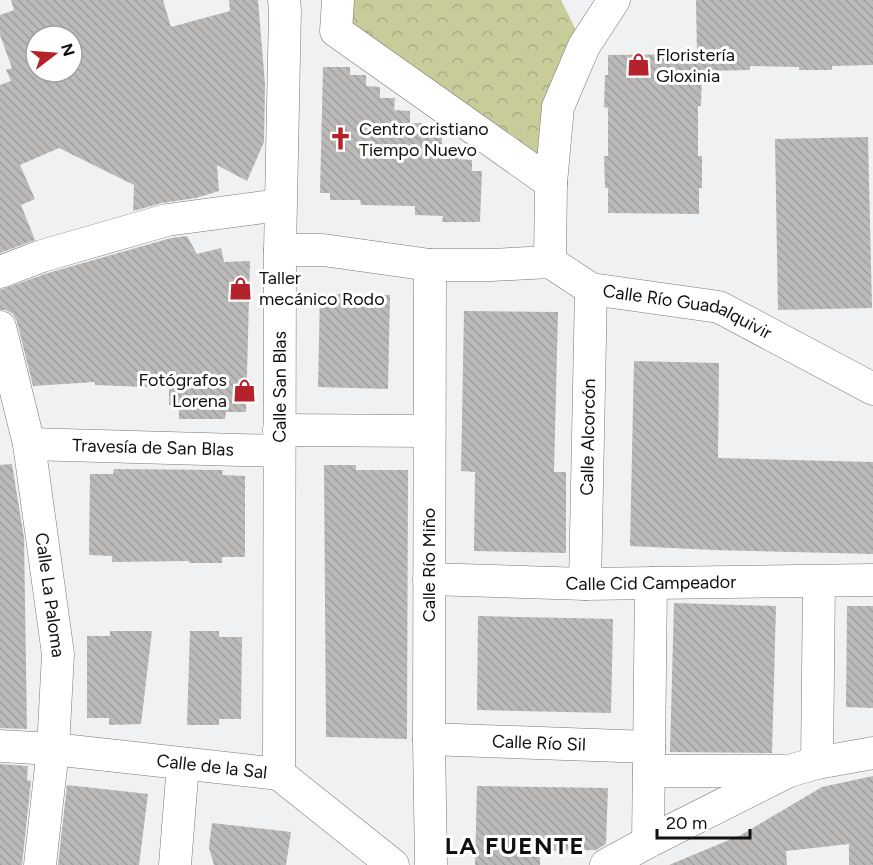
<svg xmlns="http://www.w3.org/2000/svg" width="873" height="865" font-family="Figtree,sans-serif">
  <defs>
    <pattern id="forest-crowns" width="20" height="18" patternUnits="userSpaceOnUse" patternTransform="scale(1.5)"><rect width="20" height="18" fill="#c7cc98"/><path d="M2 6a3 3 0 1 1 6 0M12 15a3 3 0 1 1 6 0" fill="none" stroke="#aaae82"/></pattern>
    <pattern id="building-back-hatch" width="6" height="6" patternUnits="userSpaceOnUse" patternTransform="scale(1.5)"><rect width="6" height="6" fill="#bcbab9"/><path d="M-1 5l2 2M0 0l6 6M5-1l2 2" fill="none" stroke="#a19f9e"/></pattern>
  </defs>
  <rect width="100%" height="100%" fill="#eff1f3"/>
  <!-- forest -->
  <path fill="url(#forest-crowns)" d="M338 0H561L584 46 551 183 336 31Z"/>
  <!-- building -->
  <g fill="url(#building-back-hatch)" fill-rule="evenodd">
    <path d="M11 0H163L171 27 230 11 229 0H258L265 84 264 142 247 181 217 165 219 191 196 198 162 203 133 211 134 185 59 148 20 165 35 199 21 205 35 240 0 253V85L11 81 6 70 12 68 0 35V15L14 10ZM36 36H72V72H36Z"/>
    <path d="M696 0H873V65L832 66V70H799V67L750 66V70L702 71 701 106H698V156H702V188H699V214L608 213V188H605L604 156H608V108L604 107 605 75H608V55L697 54Z"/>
    <path d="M323 67H350V75H366V86L380 87V98H395L394 110 410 111V123H426V135L442 136V148H458V159L472 160V171H482L480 222H442L443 216 415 215V206L361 205 360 200H330V193H320Z"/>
    <path d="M868 137 872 308 778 310 775 139Z"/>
    <path d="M187 236 197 254 221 248 224 262 250 261 246 412H226L225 419H179V405H169V388L95 385V382L33 386 17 322 13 314 6 310H0V290L48 273 171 238Z"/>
    <path d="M320 294 390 295 388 389 318 387Z"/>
    <path d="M464 311 558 312 554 472H566V553L474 551 475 472 461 471Z"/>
    <path d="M634 361 719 363 718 458 873 462V554L714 550 630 546Z"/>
    <path d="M12 464 24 538 27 729 0 728V465Z"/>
    <path d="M324 465H356V470H408L407 739 326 737Z"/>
    <path d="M114 469 223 470 222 475 245 476V557H222V563H189V561L112 562V556L89 555 90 474H113Z"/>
    <path d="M674 603 776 606 772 753 670 752Z"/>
    <path d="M847 606H873V708L846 707Z"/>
    <path d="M478 616 613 619 611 713 477 710Z"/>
    <path d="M110 631H152L141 724 109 725V718H87V636H110Z"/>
    <path d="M190 631H219V637H242L241 719H219V725H187Z"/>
    <path d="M0 764 28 766 27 780 31 781 22 865H0Z"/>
    <path d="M873 776V865H849V844L786 851 787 865H669L741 835 822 787Z"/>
    <path d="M67 785 148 794 139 865H58Z"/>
    <path d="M477 786 608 788 606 844 596 850 540 851V865H475Z"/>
    <path d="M212 823 291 832 286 865H214L209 848Z"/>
  </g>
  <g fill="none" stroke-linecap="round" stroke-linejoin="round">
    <defs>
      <g id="street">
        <path d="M338 0 336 31 551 183"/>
        <path id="s1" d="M280 250H323L430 265H491L550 262 591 289 719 307 873 389"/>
        <path d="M550 262 551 183 558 107 584 46 614 0"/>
        <path d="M430 265 429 739 431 865"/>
        <path d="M0 272 42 256 167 220 280 205"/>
        <path id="s2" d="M0 327 29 444 58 654 53 749 40 865"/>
        <path d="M279 430 429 431"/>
        <path id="s3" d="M29 444 278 451"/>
        <path id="s4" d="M429 579 585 584 873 580"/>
        <path id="s5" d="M585 584 591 289"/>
        <path id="s6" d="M429 739 649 747"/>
        <path id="s7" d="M0 746 53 749 279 774 393 865"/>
        <path d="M817 763 819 582"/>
        <path d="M649 771H782"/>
        <path id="s8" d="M279 774 280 250 285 10 284 0"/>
        <path d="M648 842 651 583"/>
        <path d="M175 865 183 764"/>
        <path d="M606 865 648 842 789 771 817 763 873 753"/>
      </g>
    </defs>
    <!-- street casing -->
    <use href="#street" stroke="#77787a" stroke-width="33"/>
    <!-- street -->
    <use href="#street" stroke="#fff" stroke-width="32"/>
  </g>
  <!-- icons -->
  <defs>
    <symbol id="shop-bare" viewBox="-9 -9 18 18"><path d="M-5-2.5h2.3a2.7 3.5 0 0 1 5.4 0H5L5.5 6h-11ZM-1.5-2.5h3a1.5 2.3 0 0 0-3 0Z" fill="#b42329" stroke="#fff" stroke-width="2.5" paint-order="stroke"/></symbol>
    <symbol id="church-bare" viewBox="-9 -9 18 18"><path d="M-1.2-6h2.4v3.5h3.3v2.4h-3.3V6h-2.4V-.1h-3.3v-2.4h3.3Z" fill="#b42329" stroke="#fff" stroke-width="2.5" paint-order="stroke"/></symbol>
  </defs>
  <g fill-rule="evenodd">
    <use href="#shop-bare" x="622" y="48" width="33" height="33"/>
    <use href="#church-bare" x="324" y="122" width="33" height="33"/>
    <use href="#shop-bare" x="224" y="272" width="33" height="33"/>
    <use href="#shop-bare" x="228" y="374" width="33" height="33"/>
  </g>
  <g text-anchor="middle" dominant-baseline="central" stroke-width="6" stroke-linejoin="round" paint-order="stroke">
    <!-- poi labels -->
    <g font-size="18" fill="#111112" stroke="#fff" text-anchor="start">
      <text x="656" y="55">Floristería<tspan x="656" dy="21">Gloxinia</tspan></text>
      <text x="359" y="129">Centro cristiano<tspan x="359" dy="21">Tiempo Nuevo</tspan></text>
      <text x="259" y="278">Taller<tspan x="259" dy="21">mecánico Rodo</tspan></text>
      <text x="227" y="380" text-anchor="end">Fotógrafos<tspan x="227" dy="21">Lorena</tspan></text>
    </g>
    <!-- street labels -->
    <g font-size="18" fill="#111112" stroke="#fff">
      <text stroke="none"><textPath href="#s1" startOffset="420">Calle Río Guadalquivir</textPath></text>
      <text stroke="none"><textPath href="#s8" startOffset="387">Calle San Blas</textPath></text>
      <text stroke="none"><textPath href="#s5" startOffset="147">Calle Alcorcón</textPath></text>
      <text stroke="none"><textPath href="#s3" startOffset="124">Travesía de San Blas</textPath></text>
      <text transform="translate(429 565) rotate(-90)">Calle Río Miño</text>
      <text stroke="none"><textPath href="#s4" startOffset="222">Calle Cid Campeador</textPath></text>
      <text stroke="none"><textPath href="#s2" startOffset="273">Calle La Paloma</textPath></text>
      <text stroke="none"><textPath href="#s6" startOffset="110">Calle Río Sil</textPath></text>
      <text stroke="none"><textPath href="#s7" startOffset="213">Calle de la Sal</textPath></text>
    </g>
    <!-- district labels -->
    <g font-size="24" font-weight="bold" letter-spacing="1.5" fill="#111112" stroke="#fff">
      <text x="515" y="845">LA FUENTE</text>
    </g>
  </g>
  <!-- north arrow -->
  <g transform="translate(54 54) rotate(73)"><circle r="28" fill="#ffffff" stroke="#a0a0a0" stroke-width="1.5"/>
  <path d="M0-4.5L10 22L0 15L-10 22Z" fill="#b42329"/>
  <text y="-9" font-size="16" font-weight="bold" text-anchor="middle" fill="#111112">N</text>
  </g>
  <!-- scale -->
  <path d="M657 829v9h93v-9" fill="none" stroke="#111112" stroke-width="3"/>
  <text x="666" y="829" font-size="18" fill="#111112" stroke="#ffffff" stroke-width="4.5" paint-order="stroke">20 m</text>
</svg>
